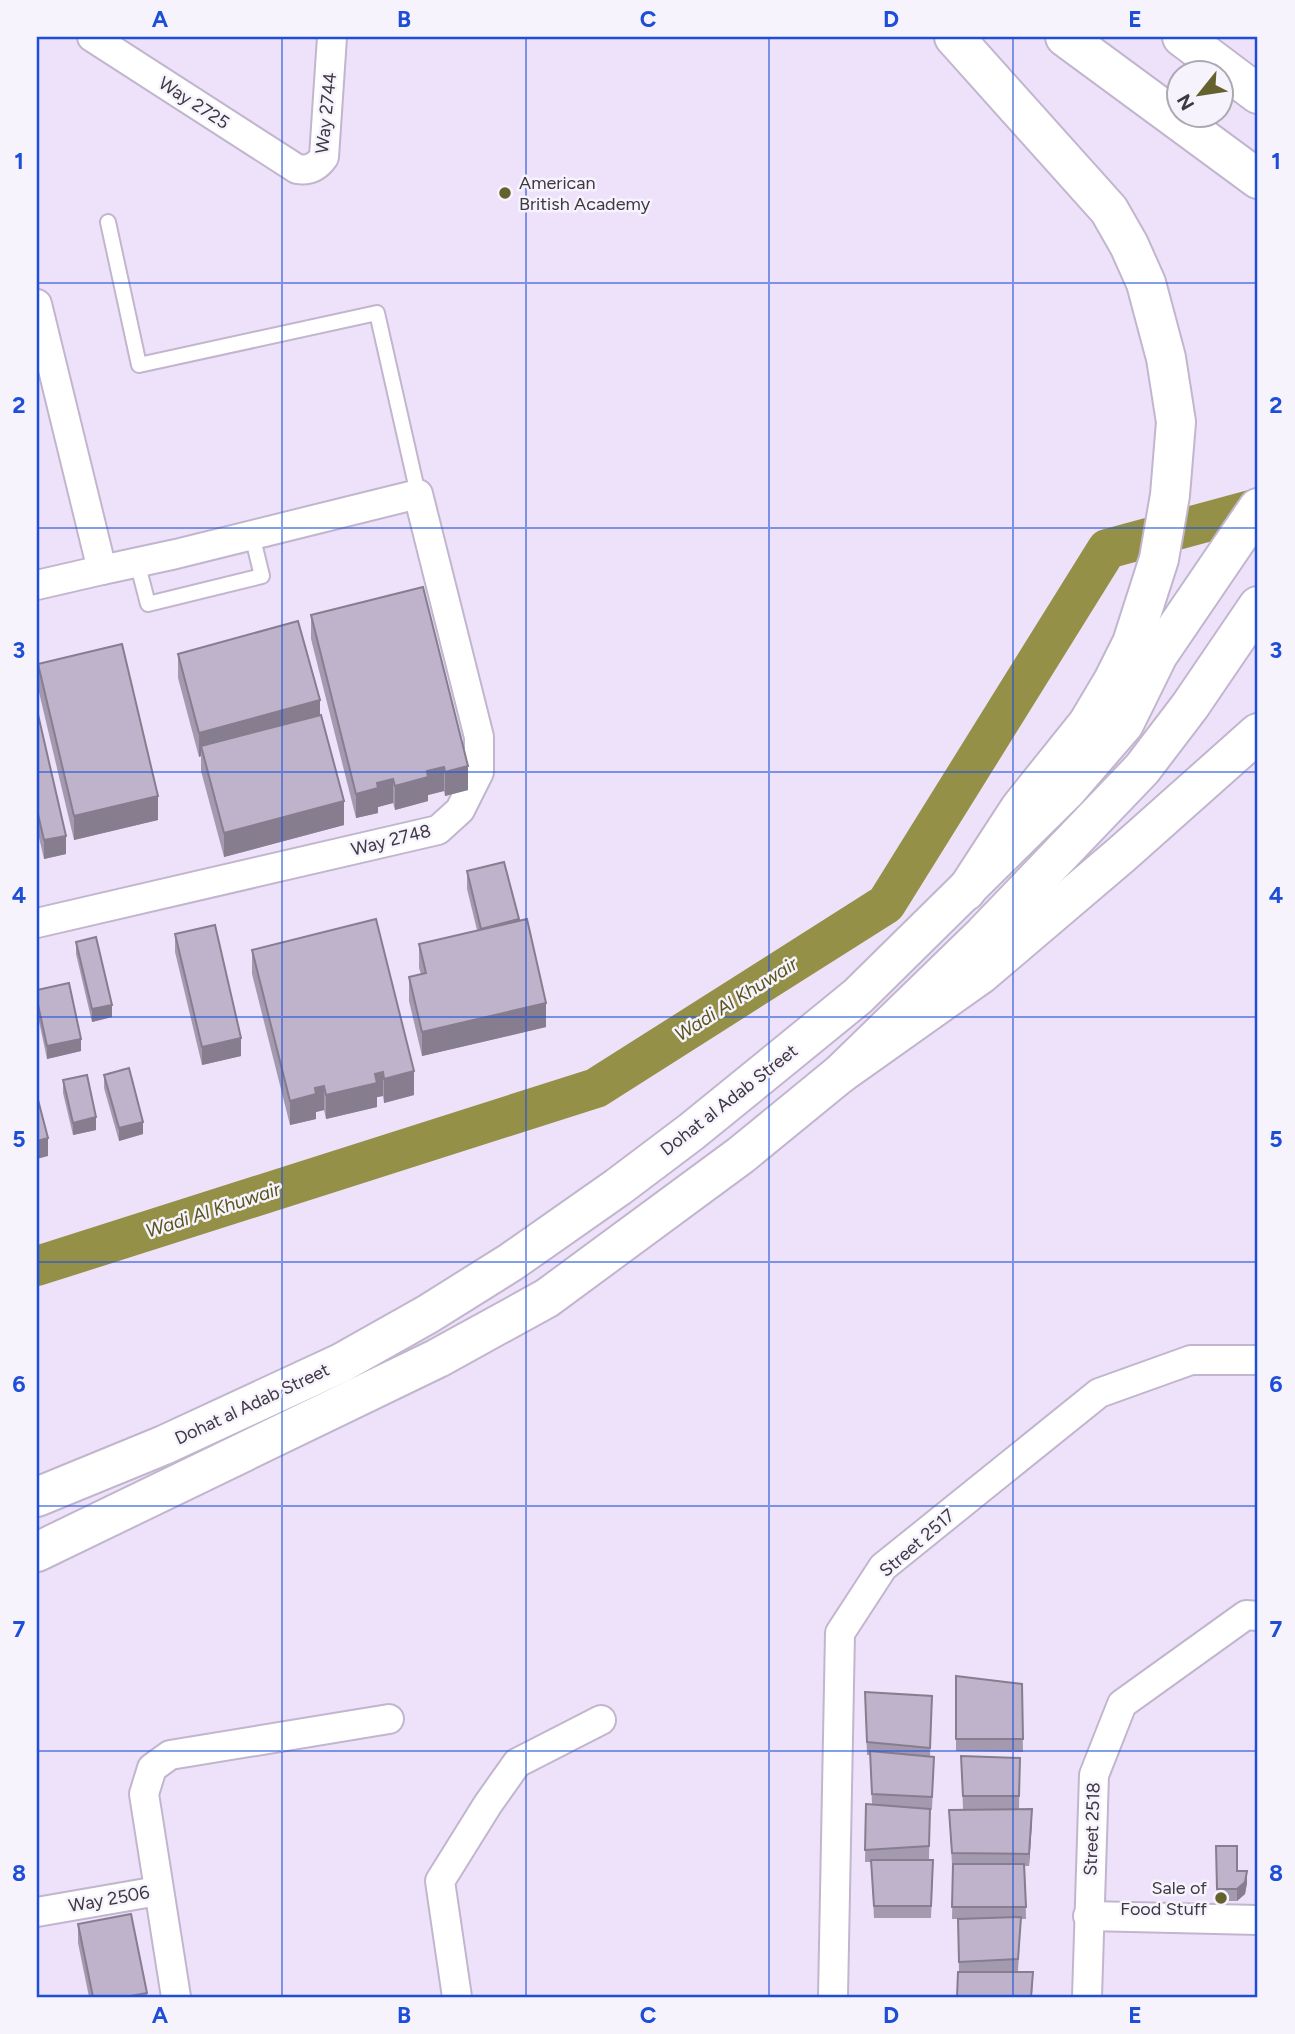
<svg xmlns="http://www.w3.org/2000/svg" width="1295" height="2034" font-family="Figtree,sans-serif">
  <rect width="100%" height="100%" fill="#eee2fb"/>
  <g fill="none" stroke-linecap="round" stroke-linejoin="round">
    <!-- river -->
    <path stroke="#959047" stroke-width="40" d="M37 1266 596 1088 886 904 1107 549 1258 508"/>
    <defs>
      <g id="service">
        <path d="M108 222 139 365 377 313 418 494"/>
        <path d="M137 562 148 604 262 576 252 535"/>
      </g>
      <g id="minor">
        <path d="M92 37 297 169C309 171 317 167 324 157L332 37"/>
        <path d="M37 304 102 570 176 554 418 494 479 737V772L460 810 438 830 37 923"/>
        <path d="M37 585 102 570"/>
        <path d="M37 1912 158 1891"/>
        <path d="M1088 1916 1258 1920"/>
        <path d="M176 1997 144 1794 152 1768 170 1755 389 1719"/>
        <path d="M457 1997 440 1881 488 1804 517 1763 601 1720"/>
        <path d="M833 1997 840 1633 883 1567 1099 1393 1191 1360H1258"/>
        <path d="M1087 1997 1094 1775 1122 1704 1246 1615 1258 1616"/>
      </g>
      <g id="secondary">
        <path d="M37 1497 164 1445 341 1363 428 1314 511 1262 618 1187 691 1132 771 1067 858 996 1066 791 1124 724 1158 655 1258 508"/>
        <path d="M37 1552 438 1358 547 1298 741 1155 840 1074 984 934 1142 769 1190 706 1258 606"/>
      </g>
      <g id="motorway">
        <path d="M954 37 1109 210 1129 245 1146 283 1166 358 1176 422 1170 495 1159 559 1132 643 1113 681 1088 723 1020 808 966 891"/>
        <path d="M1065 37 1258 179"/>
        <path d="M1182 37 1258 94"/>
        <path d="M840 1074 981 974 1122 854 1258 733"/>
      </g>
    </defs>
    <!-- service casing -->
    <use href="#service" stroke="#c1b6cd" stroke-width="18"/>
    <!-- minor casing -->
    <use href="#minor" stroke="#c1b6cd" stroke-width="32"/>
    <!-- secondary casing -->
    <use href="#secondary" stroke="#c1b6cd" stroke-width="42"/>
    <!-- motorway casing -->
    <use href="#motorway" stroke="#c1b6cd" stroke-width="42"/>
    <!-- service -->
    <use href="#service" stroke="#fff" stroke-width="14"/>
    <!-- minor -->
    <use href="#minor" stroke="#fff" stroke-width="28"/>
    <!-- secondary -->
    <use href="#secondary" stroke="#fff" stroke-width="38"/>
    <!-- motorway -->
    <use href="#motorway" stroke="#fff" stroke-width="38"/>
  </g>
  <!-- wall -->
  <g fill="#a49aaf">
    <path d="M311 615 468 790 445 796 444 791 428 795V801L395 810 393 803 378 807V813L356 818 311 639Z"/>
    <path d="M178 654 320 715 344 825 224 857 201 771V756L199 757 178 678Z"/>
    <path d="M38 664 158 820 74 840 38 688Z"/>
    <path d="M37 710 66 854 44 859 37 829Z"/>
    <path d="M467 871 519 920 546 1027 422 1056 409 1001V977L421 974 419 968V944L477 930 467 889Z"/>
    <path d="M175 934 241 1056 202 1065 175 952Z"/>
    <path d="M76 942 112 1017 92 1022 76 954Z"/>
    <path d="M252 950 414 1095 384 1103 383 1096 377 1097V1107L326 1119 324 1110 316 1112V1119L290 1125 252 974Z"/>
    <path d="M37 990 81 1051 47 1059 37 1012Z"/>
    <path d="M104 1075 143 1134 119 1141 104 1088Z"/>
    <path d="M63 1080 96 1130 73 1135 63 1093Z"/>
    <path d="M956 1676 1022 1684 1023 1752 956 1751Z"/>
    <path d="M865 1692 932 1696 930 1757H934L932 1810 930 1809 929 1859 904 1860 933 1872 931 1918H874L871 1862H865L866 1804H872L870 1755H867Z"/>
    <path d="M961 1756 1020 1758 1019 1809H963Z"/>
    <path d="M949 1810 1032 1821 1029 1866H1025L1026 1919H1021L1018 1971 1001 1972H1033L1032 1997H957L959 1972 958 1919H952L953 1865H952Z"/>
    <path d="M1216 1846 1247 1883 1245 1894 1237 1901H1217Z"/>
    <path d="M78 1924 147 1993V1997H89L78 1943Z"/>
  </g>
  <!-- shaded-wall -->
  <g fill="#867d8e">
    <path d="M320 700V724L201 746V756L199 757V733Z"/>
    <path d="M468 766V790L445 796V772Z"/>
    <path d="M444 767V791L428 795V801L395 810V786L427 771Z"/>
    <path d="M393 779V803L378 807V813L356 818V794L377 783Z"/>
    <path d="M158 796V820L74 840V816Z"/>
    <path d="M344 801V825L224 857V833Z"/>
    <path d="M66 836V854L44 859V840Z"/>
    <path d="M546 1003V1027L422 1056V1032Z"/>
    <path d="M112 1005V1017L92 1022V1009Z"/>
    <path d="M241 1038V1056L202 1065V1047Z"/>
    <path d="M81 1039V1051L47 1059V1046Z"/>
    <path d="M414 1071V1095L384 1103V1079Z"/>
    <path d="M383 1072V1096L377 1097V1107L326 1119V1095L375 1074Z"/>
    <path d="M324 1086V1110L316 1112V1119L290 1125V1101L315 1088Z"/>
    <path d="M96 1117V1130L73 1135V1123Z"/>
    <path d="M143 1122V1134L119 1141V1128Z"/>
    <path d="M48 1138V1156L37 1159V1141Z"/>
    <path d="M1032 1809V1821L1029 1866V1854Z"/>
    <path d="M1247 1871V1883L1245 1894 1237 1901V1889Z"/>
  </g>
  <!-- building -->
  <g fill="#bfb3cb" stroke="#867d8e" stroke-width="2">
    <path d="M423 587 468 766 445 772 444 767 427 771 428 777 395 786 393 779 377 783 378 788 356 794 311 615Z"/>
    <path d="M298 621 320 700 199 733 178 654Z"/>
    <path d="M122 644 158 796 74 816 38 664Z"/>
    <path d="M37 710 66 836 44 840 37 810Z"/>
    <path d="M321 715 344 801 224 833 201 746Z"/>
    <path d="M504 862 519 919 481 929 467 871Z"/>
    <path d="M376 919 414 1071 384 1079 383 1072 375 1074 377 1083 326 1095 324 1086 315 1088 316 1094 290 1101 252 950Z"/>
    <path d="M527 919 546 1003 422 1032 409 977 426 973 419 944Z"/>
    <path d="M215 925 241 1038 202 1047 175 934Z"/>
    <path d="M96 937 112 1005 92 1009 76 942Z"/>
    <path d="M69 983 81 1039 47 1046 37 1000V990Z"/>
    <path d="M129 1068 143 1122 119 1128 104 1075Z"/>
    <path d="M87 1075 96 1117 73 1123 63 1080Z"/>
    <path d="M37 1096 48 1138 37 1141Z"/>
    <path d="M956 1676 1022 1684 1023 1739H956Z"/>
    <path d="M865 1692 932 1696 930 1748 867 1742Z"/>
    <path d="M870 1751 934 1757 932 1797 872 1794Z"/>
    <path d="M961 1756 1020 1758 1019 1796H963Z"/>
    <path d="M866 1804 930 1809 929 1846 865 1850Z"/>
    <path d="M1032 1809 1029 1854 952 1853 949 1810Z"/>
    <path d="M1216 1846H1237V1871H1247L1245 1882 1237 1889H1217Z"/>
    <path d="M871 1860H933L931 1906H874Z"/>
    <path d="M953 1864H1024L1026 1907H952Z"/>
    <path d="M131 1914 147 1993 125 1997H93L78 1924Z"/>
    <path d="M1021 1917 1018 1959 959 1962 958 1919Z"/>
    <path d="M958 1972H1033L1031 1997H957Z"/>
  </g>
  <!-- grid -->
  <path fill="none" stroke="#1d4ed8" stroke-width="2" stroke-opacity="0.55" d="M282 37V1997M526 37V1997M769 37V1997M1013 37V1997M37 283H1258M37 528H1258M37 772H1258M37 1017H1258M37 1262H1258M37 1506H1258M37 1751H1258"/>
  <!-- markers -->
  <g fill="#65612e" stroke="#f7f3fd" stroke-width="2.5">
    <circle cx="505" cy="193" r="7"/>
    <circle cx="1221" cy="1898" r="7"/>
  </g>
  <g text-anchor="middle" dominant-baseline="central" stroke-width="5" stroke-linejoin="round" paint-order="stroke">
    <!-- street labels -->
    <g font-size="18" fill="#3d3842" stroke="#f7f3fd">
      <text transform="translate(194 103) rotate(33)">Way 2725</text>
      <text transform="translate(326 113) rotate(-84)">Way 2744</text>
      <text transform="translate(391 840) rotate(-14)">Way 2748</text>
      <text transform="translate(729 1100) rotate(-38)">Dohat al Adab Street</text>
      <text transform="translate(252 1404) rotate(-25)">Dohat al Adab Street</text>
      <text transform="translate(917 1543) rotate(-41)">Street 2517</text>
      <text transform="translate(1092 1829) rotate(-88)">Street 2518</text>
      <text transform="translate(109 1899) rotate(-10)">Way 2506</text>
    </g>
    <!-- poi labels -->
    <g font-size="18" fill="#3d3842" stroke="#f7f3fd" text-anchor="start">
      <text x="519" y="183">American<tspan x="519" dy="21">British Academy</tspan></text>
      <text x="1207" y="1888" text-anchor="end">Sale of<tspan x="1207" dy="21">Food Stuff</tspan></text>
    </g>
    <!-- water labels -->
    <g font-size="19" font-style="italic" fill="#59551d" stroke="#f7f3fd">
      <text transform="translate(736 999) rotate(-32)">Wadi Al Khuwair</text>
      <text transform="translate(213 1210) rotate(-18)">Wadi Al Khuwair</text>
    </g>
  </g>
  <!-- border -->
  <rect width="1295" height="2034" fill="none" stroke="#f7f3fd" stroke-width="77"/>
  <!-- north arrow -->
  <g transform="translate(1200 94) rotate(240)"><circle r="33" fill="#f7f3fd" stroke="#ada8b2" stroke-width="2"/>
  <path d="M0-5L12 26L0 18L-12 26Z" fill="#65612e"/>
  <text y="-10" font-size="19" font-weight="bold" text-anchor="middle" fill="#3d3842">N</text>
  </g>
  <rect x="38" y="38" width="1218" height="1958" fill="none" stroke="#1d4ed8" stroke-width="2.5"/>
  <g font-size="23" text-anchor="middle" font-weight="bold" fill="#1d4ed8">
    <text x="160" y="27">A</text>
    <text x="404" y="27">B</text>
    <text x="648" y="27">C</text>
    <text x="891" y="27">D</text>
    <text x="1135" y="27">E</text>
    <text x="19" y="169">1</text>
    <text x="1276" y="169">1</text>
    <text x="19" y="413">2</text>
    <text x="1276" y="413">2</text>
    <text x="19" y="658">3</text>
    <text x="1276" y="658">3</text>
    <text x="19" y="903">4</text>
    <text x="1276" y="903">4</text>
    <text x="19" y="1147">5</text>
    <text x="1276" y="1147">5</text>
    <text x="19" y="1392">6</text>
    <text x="1276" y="1392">6</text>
    <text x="19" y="1637">7</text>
    <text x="1276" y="1637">7</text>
    <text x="19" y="1881">8</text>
    <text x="1276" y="1881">8</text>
    <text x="160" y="2023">A</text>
    <text x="404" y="2023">B</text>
    <text x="648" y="2023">C</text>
    <text x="891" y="2023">D</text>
    <text x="1135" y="2023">E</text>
  </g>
</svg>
